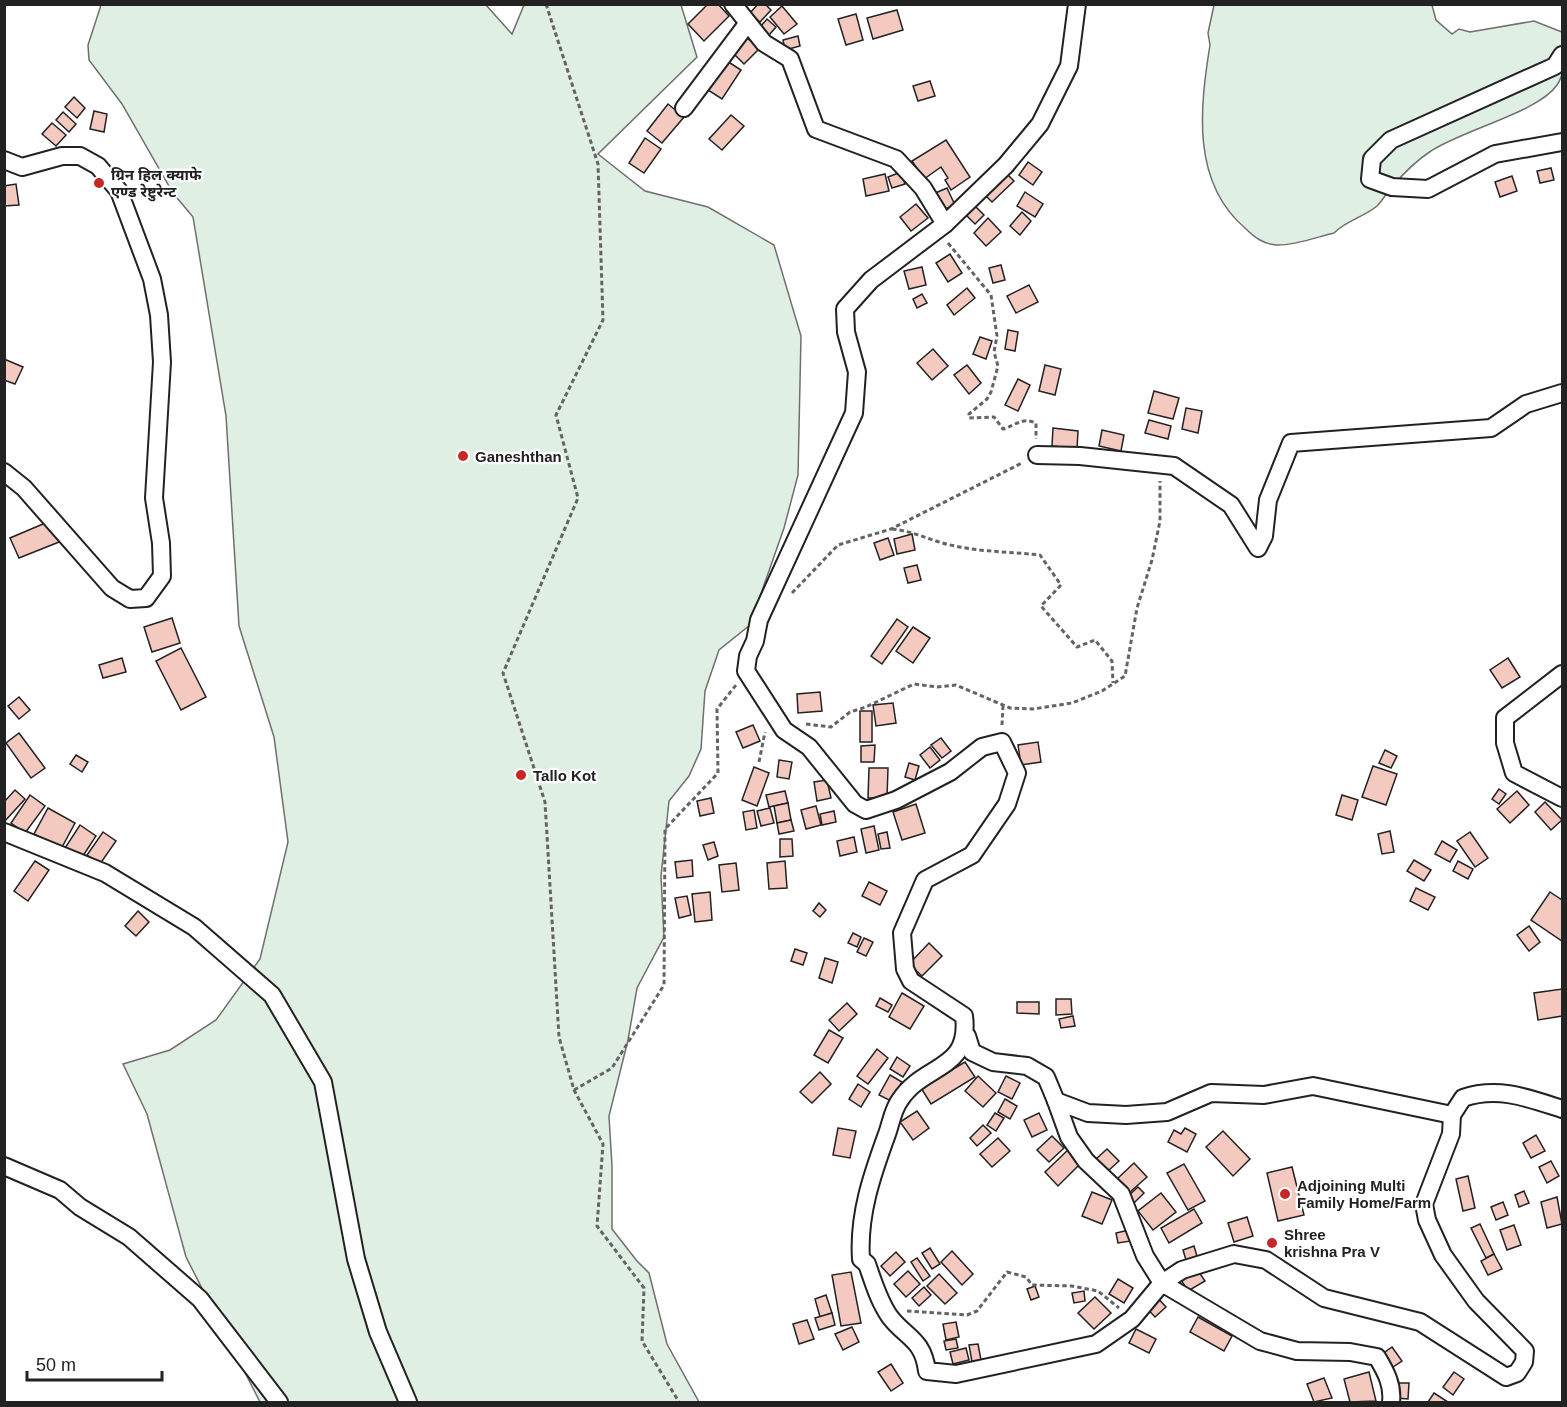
<svg xmlns="http://www.w3.org/2000/svg" width="1567" height="1407" font-family="Helvetica,'Noto Sans Devanagari',sans-serif">
  <rect width="100%" height="100%" fill="#fff"/>
  <!-- green -->
  <g fill="#e0efe3" stroke="#6f6f6f" stroke-width="1.5">
    <path d="M101 5H486L512 34 524 5H681L697 57 598 154 645 191 708 207 774 245 801 336 798 475 784 528 750 625 719 650 705 691 701 749 689 776 669 801 661 876 664 937 637 988 628 1040 609 1116 612 1166V1229L637 1261 649 1273 667 1344 699 1402H260L186 1257 147 1114 123 1064 170 1050 216 1020 260 959 288 842 274 737 239 626 226 416 193 217 173 193 122 104 89 60 88 45Z"/>
    <path d="M1214 5H1432L1436 20 1452 34 1459 29 1470 32 1534 21 1562 32C1562 48 1567 72 1557 85 1539 112 1462 130 1431 151 1417 160 1402 175 1391 188 1386 194 1382 201 1377 206 1364 217 1345 221 1334 233 1317 237 1294 246 1276 245 1263 244 1254 237 1245 228 1191 182 1200 107 1210 45L1208 33Z"/>
  </g>
  <!-- building -->
  <g fill="#f3c9c0" stroke="#222" stroke-width="1.5">
    <path d="M708 4H718L729 16 704 41 688 24Z"/>
    <path d="M758 4H765L771 10 760 22 750 13Z"/>
    <path d="M782 6 797 24 784 34 770 17Z"/>
    <path d="M897 10 903 30 873 39 867 18Z"/>
    <path d="M856 14 863 40 846 45 838 19Z"/>
    <path d="M767 19 776 27 769 35 761 26Z"/>
    <path d="M744 35 759 49 744 64 730 50Z"/>
    <path d="M798 36 800 46 785 50 783 40Z"/>
    <path d="M727 61 741 70 722 99 708 90Z"/>
    <path d="M930 81 935 96 918 101 913 86Z"/>
    <path d="M74 97 85 108 77 118 65 107Z"/>
    <path d="M668 104 684 117 662 143 647 131Z"/>
    <path d="M94 111 107 114 104 132 90 129Z"/>
    <path d="M63 112 76 124 69 132 56 120Z"/>
    <path d="M731 115 744 126 722 150 709 139Z"/>
    <path d="M52 123 66 135 56 146 42 134Z"/>
    <path d="M645 138 661 149 644 173 629 163Z"/>
    <path d="M946 140 970 177 951 190 945 180 948 178 941 167 924 179 912 161Z"/>
    <path d="M1028 162 1042 172 1033 185 1019 175Z"/>
    <path d="M1551 168 1554 180 1540 183 1537 171Z"/>
    <path d="M1004 171 1014 181 992 202 982 192Z"/>
    <path d="M901 172 905 184 892 188 888 177Z"/>
    <path d="M885 174 889 191 866 196 863 179Z"/>
    <path d="M1512 176 1517 191 1500 197 1495 182Z"/>
    <path d="M16 184 19 205 4 206V186Z"/>
    <path d="M947 188 955 205 940 211 933 194Z"/>
    <path d="M1025 192 1043 204 1035 217 1017 206Z"/>
    <path d="M916 204 928 218 911 231 900 217Z"/>
    <path d="M975 206 984 215 975 224 966 215Z"/>
    <path d="M1022 212 1031 221 1020 235 1010 226Z"/>
    <path d="M988 218 1001 232 986 246 974 233Z"/>
    <path d="M950 254 962 273 948 282 936 263Z"/>
    <path d="M1001 265 1005 280 993 283 989 268Z"/>
    <path d="M922 267 926 285 909 289 904 271Z"/>
    <path d="M1029 285 1038 302 1016 313 1007 296Z"/>
    <path d="M967 288 975 298 954 315 947 305Z"/>
    <path d="M922 294 927 303 917 308 913 299Z"/>
    <path d="M1008 330 1018 332 1015 351 1005 349Z"/>
    <path d="M980 337 992 341 986 359 973 354Z"/>
    <path d="M933 349 948 366 932 380 917 363Z"/>
    <path d="M4 359 23 367 15 384 4 380Z"/>
    <path d="M967 365 981 383 969 394 954 375Z"/>
    <path d="M1045 365 1061 369 1055 395 1039 391Z"/>
    <path d="M1018 379 1030 385 1018 411 1005 405Z"/>
    <path d="M1154 391 1179 398 1173 419 1148 413Z"/>
    <path d="M1186 408 1202 411 1198 433 1182 429Z"/>
    <path d="M1149 420 1171 426 1168 439 1145 433Z"/>
    <path d="M1053 428 1078 431 1077 449 1052 446Z"/>
    <path d="M1102 430 1124 435 1121 451 1099 446Z"/>
    <path d="M50 521 59 542 19 558 10 538Z"/>
    <path d="M912 534 915 550 897 554 894 539Z"/>
    <path d="M888 538 894 555 880 560 874 543Z"/>
    <path d="M917 565 921 580 908 583 904 568Z"/>
    <path d="M172 618 180 643 152 652 144 627Z"/>
    <path d="M897 619 908 627 882 664 871 656Z"/>
    <path d="M913 627 930 638 913 663 896 651Z"/>
    <path d="M181 648 206 697 181 710 156 661Z"/>
    <path d="M122 658 126 672 103 678 99 665Z"/>
    <path d="M1508 658 1520 677 1502 688 1490 670Z"/>
    <path d="M820 692 822 711 798 713 797 694Z"/>
    <path d="M19 697 30 710 19 719 8 706Z"/>
    <path d="M893 703 896 723 876 726 873 705Z"/>
    <rect x="860" y="711" width="12" height="31"/>
    <path d="M753 725 760 741 743 748 736 732Z"/>
    <path d="M19 733 45 768 31 778 6 743Z"/>
    <path d="M941 738 951 751 942 758 931 745Z"/>
    <path d="M1038 742 1041 762 1021 765 1018 745Z"/>
    <path d="M875 745 874 762H861V746Z"/>
    <path d="M930 747 940 760 930 768 920 755Z"/>
    <path d="M1385 750 1397 756 1391 768 1379 763Z"/>
    <path d="M76 755 88 762 82 772 70 764Z"/>
    <path d="M779 760 792 762 789 779 777 777Z"/>
    <path d="M909 763 919 766 915 780 905 777Z"/>
    <path d="M1373 766 1397 774 1386 805 1362 797Z"/>
    <path d="M754 767 769 773 757 806 742 800Z"/>
    <path d="M869 768H888L887 798H868Z"/>
    <path d="M827 780 831 798 817 801 814 782Z"/>
    <path d="M1499 789 1506 794 1499 804 1492 799Z"/>
    <path d="M15 790 25 799 4 822V802Z"/>
    <path d="M785 791 788 803 769 807 766 795Z"/>
    <path d="M1517 791 1529 805 1510 823 1497 809Z"/>
    <path d="M30 795 45 806 25 833 11 823Z"/>
    <path d="M1342 795 1358 800 1352 820 1336 815Z"/>
    <path d="M711 798 714 813 700 816 697 801Z"/>
    <path d="M1545 802 1562 820 1551 830 1535 812Z"/>
    <path d="M788 803 791 820 777 823 774 806Z"/>
    <path d="M916 804 925 833 902 840 893 812Z"/>
    <path d="M816 806 821 825 806 829 801 810Z"/>
    <path d="M48 808 75 823 61 849 34 834Z"/>
    <path d="M770 808 774 823 761 826 757 811Z"/>
    <path d="M754 810 757 828 746 830 743 812Z"/>
    <path d="M834 811 836 822 822 825 820 814Z"/>
    <path d="M791 820 794 831 779 834 777 823Z"/>
    <path d="M80 825 96 836 81 859 65 848Z"/>
    <path d="M874 826 879 850 866 853 861 829Z"/>
    <path d="M1390 831 1394 852 1382 854 1378 834Z"/>
    <path d="M103 832 116 841 100 864 87 855Z"/>
    <path d="M887 832 890 848 881 849 878 834Z"/>
    <path d="M1470 832 1488 858 1475 867 1457 841Z"/>
    <path d="M854 837 857 852 840 856 837 841Z"/>
    <path d="M780 839H792L793 856 780 857Z"/>
    <path d="M1442 841 1457 850 1450 862 1435 854Z"/>
    <path d="M714 842 718 856 708 860 703 845Z"/>
    <path d="M692 860 693 876 677 878 675 862Z"/>
    <path d="M1414 860 1431 870 1424 881 1407 871Z"/>
    <path d="M35 861 49 870 28 901 14 891Z"/>
    <path d="M785 861 787 888 769 889 767 863Z"/>
    <path d="M1458 861 1473 869 1468 879 1453 871Z"/>
    <path d="M736 863 739 890 722 892 719 865Z"/>
    <path d="M869 882 887 891 880 905 862 896Z"/>
    <path d="M1416 888 1435 897 1428 910 1410 901Z"/>
    <path d="M710 892 712 920 695 922 692 894Z"/>
    <path d="M1550 892 1562 900V941L1531 920Z"/>
    <path d="M687 896 691 915 679 918 675 898Z"/>
    <path d="M819 903 826 910 820 917 813 911Z"/>
    <path d="M138 911 149 922 136 936 125 926Z"/>
    <path d="M1529 926 1540 942 1529 951 1517 935Z"/>
    <path d="M853 933 861 937 857 947 848 943Z"/>
    <path d="M864 938 873 942 866 956 857 952Z"/>
    <path d="M929 943 942 956 922 976 909 964Z"/>
    <path d="M795 949 807 953 803 965 791 961Z"/>
    <path d="M825 958 838 962 832 983 819 978Z"/>
    <path d="M1562 989V1016L1538 1020 1534 993Z"/>
    <path d="M902 993 924 1006 910 1029 889 1017Z"/>
    <path d="M880 998 892 1005 888 1012 876 1006Z"/>
    <path d="M1056 999H1071L1072 1014 1056 1015Z"/>
    <path d="M1017 1002H1039V1014L1017 1013Z"/>
    <path d="M847 1003 857 1014 839 1031 829 1020Z"/>
    <path d="M1073 1016 1075 1026 1061 1028 1059 1019Z"/>
    <path d="M829 1030 843 1038 828 1063 814 1055Z"/>
    <path d="M877 1049 888 1058 868 1084 857 1076Z"/>
    <path d="M897 1057 910 1066 903 1077 890 1069Z"/>
    <path d="M965 1062 975 1077 931 1104 921 1088Z"/>
    <path d="M820 1072 831 1084 812 1103 800 1092Z"/>
    <path d="M890 1075 902 1082 891 1101 879 1095Z"/>
    <path d="M978 1076 996 1093 983 1107 965 1091Z"/>
    <path d="M1006 1076 1020 1083 1012 1099 998 1092Z"/>
    <path d="M858 1084 870 1092 861 1107 849 1099Z"/>
    <path d="M1005 1099 1017 1106 1010 1119 998 1112Z"/>
    <path d="M917 1111 929 1128 913 1140 900 1122Z"/>
    <path d="M995 1113 1004 1118 996 1131 987 1125Z"/>
    <path d="M1039 1113 1047 1130 1032 1137 1024 1120Z"/>
    <path d="M983 1125 991 1133 977 1146 970 1138Z"/>
    <path d="M838 1128 856 1131 850 1158 833 1155Z"/>
    <path d="M1185 1128 1196 1134 1187 1152 1168 1142 1174 1130 1181 1134Z"/>
    <path d="M1223 1131 1250 1159 1233 1176 1206 1147Z"/>
    <path d="M1536 1135 1545 1151 1531 1158 1523 1143Z"/>
    <path d="M1052 1136 1064 1148 1049 1162 1037 1150Z"/>
    <path d="M998 1138 1010 1151 992 1167 980 1154Z"/>
    <path d="M1070 1148 1083 1161 1058 1186 1045 1172Z"/>
    <path d="M1107 1149 1119 1161 1108 1171 1096 1159Z"/>
    <path d="M1551 1161 1559 1176 1547 1183 1539 1167Z"/>
    <path d="M1134 1163 1147 1177 1130 1192 1117 1179Z"/>
    <path d="M1184 1164 1205 1201 1188 1210 1167 1173Z"/>
    <path d="M1292 1167 1304 1215 1278 1221 1267 1173Z"/>
    <path d="M1468 1176 1475 1208 1463 1211 1456 1179Z"/>
    <path d="M1138 1187 1144 1193 1133 1204 1127 1197Z"/>
    <path d="M1524 1191 1529 1203 1519 1207 1515 1195Z"/>
    <path d="M1092 1192 1112 1200 1102 1224 1082 1216Z"/>
    <path d="M1161 1193 1176 1212 1153 1230 1138 1211Z"/>
    <path d="M1557 1197 1562 1224 1547 1228 1541 1202Z"/>
    <path d="M1503 1202 1508 1215 1496 1220 1491 1207Z"/>
    <path d="M1194 1209 1202 1223 1169 1243 1161 1228Z"/>
    <path d="M1247 1217 1253 1236 1234 1242 1228 1223Z"/>
    <path d="M1480 1224 1494 1254 1486 1258 1471 1228Z"/>
    <path d="M1514 1225 1521 1245 1507 1250 1500 1230Z"/>
    <path d="M1129 1230 1131 1241 1118 1243 1116 1233Z"/>
    <path d="M1194 1246 1197 1256 1186 1260 1183 1250Z"/>
    <path d="M930 1248 940 1264 932 1269 922 1253Z"/>
    <path d="M952 1251 973 1274 962 1285 941 1262Z"/>
    <path d="M896 1252 905 1262 890 1276 881 1266Z"/>
    <path d="M1494 1254 1502 1269 1488 1275 1481 1261Z"/>
    <path d="M917 1258 930 1276 923 1281 911 1262Z"/>
    <path d="M1197 1269 1205 1281 1188 1291 1181 1280Z"/>
    <path d="M908 1271 920 1284 906 1297 894 1284Z"/>
    <path d="M851 1272 861 1323 841 1326 832 1275Z"/>
    <path d="M939 1274 957 1293 945 1304 927 1286Z"/>
    <path d="M1118 1279 1133 1288 1124 1303 1109 1294Z"/>
    <path d="M1035 1286 1039 1297 1031 1300 1027 1289Z"/>
    <path d="M924 1287 931 1295 919 1306 912 1298Z"/>
    <path d="M1084 1291 1085 1301 1074 1303 1072 1293Z"/>
    <path d="M1153 1293 1166 1307 1155 1317 1142 1303Z"/>
    <path d="M826 1295 832 1313 820 1317 815 1299Z"/>
    <path d="M1095 1297 1111 1313 1094 1329 1078 1313Z"/>
    <path d="M832 1313 835 1325 819 1330 815 1318Z"/>
    <path d="M1198 1317 1232 1336 1224 1351 1190 1332Z"/>
    <path d="M807 1320 814 1339 799 1344 793 1324Z"/>
    <path d="M956 1322 959 1337 946 1340 943 1324Z"/>
    <path d="M852 1327 859 1342 843 1350 835 1334Z"/>
    <path d="M1136 1329 1156 1339 1149 1353 1129 1343Z"/>
    <path d="M956 1339 958 1348 946 1350 944 1341Z"/>
    <path d="M978 1344 981 1360 972 1362 969 1345Z"/>
    <path d="M1392 1347 1402 1361 1390 1369 1381 1355Z"/>
    <path d="M966 1348 969 1360 953 1364 950 1352Z"/>
    <path d="M891 1364 903 1383 891 1391 878 1372Z"/>
    <path d="M1369 1372 1376 1401 1350 1402 1344 1379Z"/>
    <path d="M1454 1372 1464 1379 1453 1395 1443 1387Z"/>
    <path d="M1324 1378 1332 1398 1314 1402 1307 1384Z"/>
    <path d="M1397 1383H1409L1408 1399 1396 1398Z"/>
    <path d="M1434 1393 1448 1402H1428Z"/>
  </g>
  <g fill="none" stroke-linecap="round" stroke-linejoin="round">
    <defs>
      <g id="street">
        <path d="M733 4 764 43 790 59 816 129 896 159 923 188 945 224"/>
        <path d="M1077 4 1069 66 1040 124 1006 165 945 224 871 280 845 309 846 332 857 372 854 413 759 620 755 641 748 656 746 671 784 730 809 747 855 804 866 810 896 800 950 772 982 747 1002 742 1017 773 1007 804 972 855 925 880 902 933 905 969 911 981 964 1016C971 1071 924 1063 900 1100 893 1109 891 1123 887 1134 872 1175 858 1215 861 1259L867 1264C873 1281 879 1302 890 1317 906 1338 923 1339 927 1371L956 1374 1096 1344 1132 1319 1162 1283 1260 1341 1297 1351 1350 1352 1377 1357C1386 1372 1393 1385 1391 1402"/>
        <path d="M1562 55 1555 66 1391 140 1372 159 1370 179 1392 187 1428 189 1495 154 1562 142"/>
        <path d="M684 108 747 24"/>
        <path d="M4 160 22 167 62 156H80L98 166 119 191 152 279 159 315 162 362 154 498 161 543 162 576 146 598 130 599 112 588 24 488 4 472"/>
        <path d="M1037 455 1080 456 1174 466 1231 505 1258 548 1264 536 1268 500 1291 443 1491 428 1526 404 1562 393"/>
        <path d="M1562 674 1505 718V743L1514 773 1562 798"/>
        <path d="M4 832 105 873 194 927 272 995 323 1082 356 1259 378 1332 408 1402"/>
        <path d="M967 1036 972 1052 993 1062 1027 1066 1046 1077 1056 1101 1088 1113 1126 1115 1167 1112 1211 1093 1264 1095 1313 1086 1452 1115"/>
        <path d="M1056 1101 1069 1137 1086 1161 1121 1194 1145 1256 1162 1283 1182 1270 1234 1254 1266 1260 1324 1298 1420 1322 1506 1377 1517 1373 1524 1362 1525 1351 1476 1301 1443 1255 1427 1220 1424 1204 1451 1134 1452 1115 1463 1098C1498 1086 1528 1098 1562 1109"/>
        <path d="M4 1166 60 1190 80 1207 129 1237 200 1299 279 1402"/>
      </g>
    </defs>
    <!-- street casing -->
    <use href="#street" stroke="#222" stroke-width="20"/>
    <!-- path -->
    <g stroke="#646464" stroke-width="3" stroke-dasharray="4.5 3" stroke-linecap="butt">
      <path d="M546 4 598 164 603 320 556 415 578 498 503 673 545 802 559 1037 574 1090 603 1144 597 1226 644 1288 642 1341 679 1402"/>
      <path d="M948 243 991 295 997 336 994 352 998 366 991 392 987 399 969 414V418L994 417 1003 429C1016 425 1022 417 1036 423V439"/>
      <path d="M892 529C914 531 933 542 955 546 983 552 1012 552 1040 555L1061 585 1041 606 1077 647 1095 640 1112 661 1113 683"/>
      <path d="M792 593 838 545 891 529 1022 463"/>
      <path d="M806 724 831 727 850 712 866 707 914 684 937 687 956 685 1010 708 1033 709 1072 703 1102 691 1125 676 1137 608 1152 560 1160 521V481"/>
      <path d="M1002 725 1003 706"/>
      <path d="M759 762 765 732"/>
      <path d="M574 1090 612 1068 664 985 665 829 718 773 717 709 736 685"/>
      <path d="M907 1311 967 1315 977 1311 1007 1272 1026 1277 1032 1285 1072 1286 1098 1291 1119 1308"/>
    </g>
    <!-- street -->
    <use href="#street" stroke="#fff" stroke-width="16"/>
  </g>
  <!-- markers -->
  <g fill="#c62828" stroke="#fff" stroke-width="2">
    <circle cx="99" cy="183" r="6"/>
    <circle cx="463" cy="456" r="6"/>
    <circle cx="521" cy="775" r="6"/>
    <circle cx="1285" cy="1194" r="6"/>
    <circle cx="1272" cy="1243" r="6"/>
  </g>
  <g text-anchor="middle" dominant-baseline="central" stroke-width="4.5" stroke-linejoin="round" paint-order="stroke">
    <!-- poi labels -->
    <g font-size="15" font-weight="bold" fill="#222" stroke="#fff" text-anchor="start">
      <text x="111" y="174">ग्रिन हिल क्याफे<tspan x="111" dy="17">एण्ड रेष्टुरेन्ट</tspan></text>
      <text x="475" y="456">Ganeshthan</text>
      <text x="533" y="775">Tallo Kot</text>
      <text x="1297" y="1185">Adjoining Multi<tspan x="1297" dy="17">Family Home/Farm</tspan></text>
      <text x="1284" y="1234">Shree<tspan x="1284" dy="17">krishna Pra V</tspan></text>
    </g>
  </g>
  <!-- border -->
  <rect width="1567" height="1407" fill="none" stroke="#222222" stroke-width="12"/>
  <!-- scale -->
  <path d="M27 1371v9h135v-9" fill="none" stroke="#222222" stroke-width="3"/>
  <text x="36" y="1371" font-size="18" fill="#222222" stroke="#ffffff" stroke-width="4.5" paint-order="stroke">50 m</text>
</svg>
